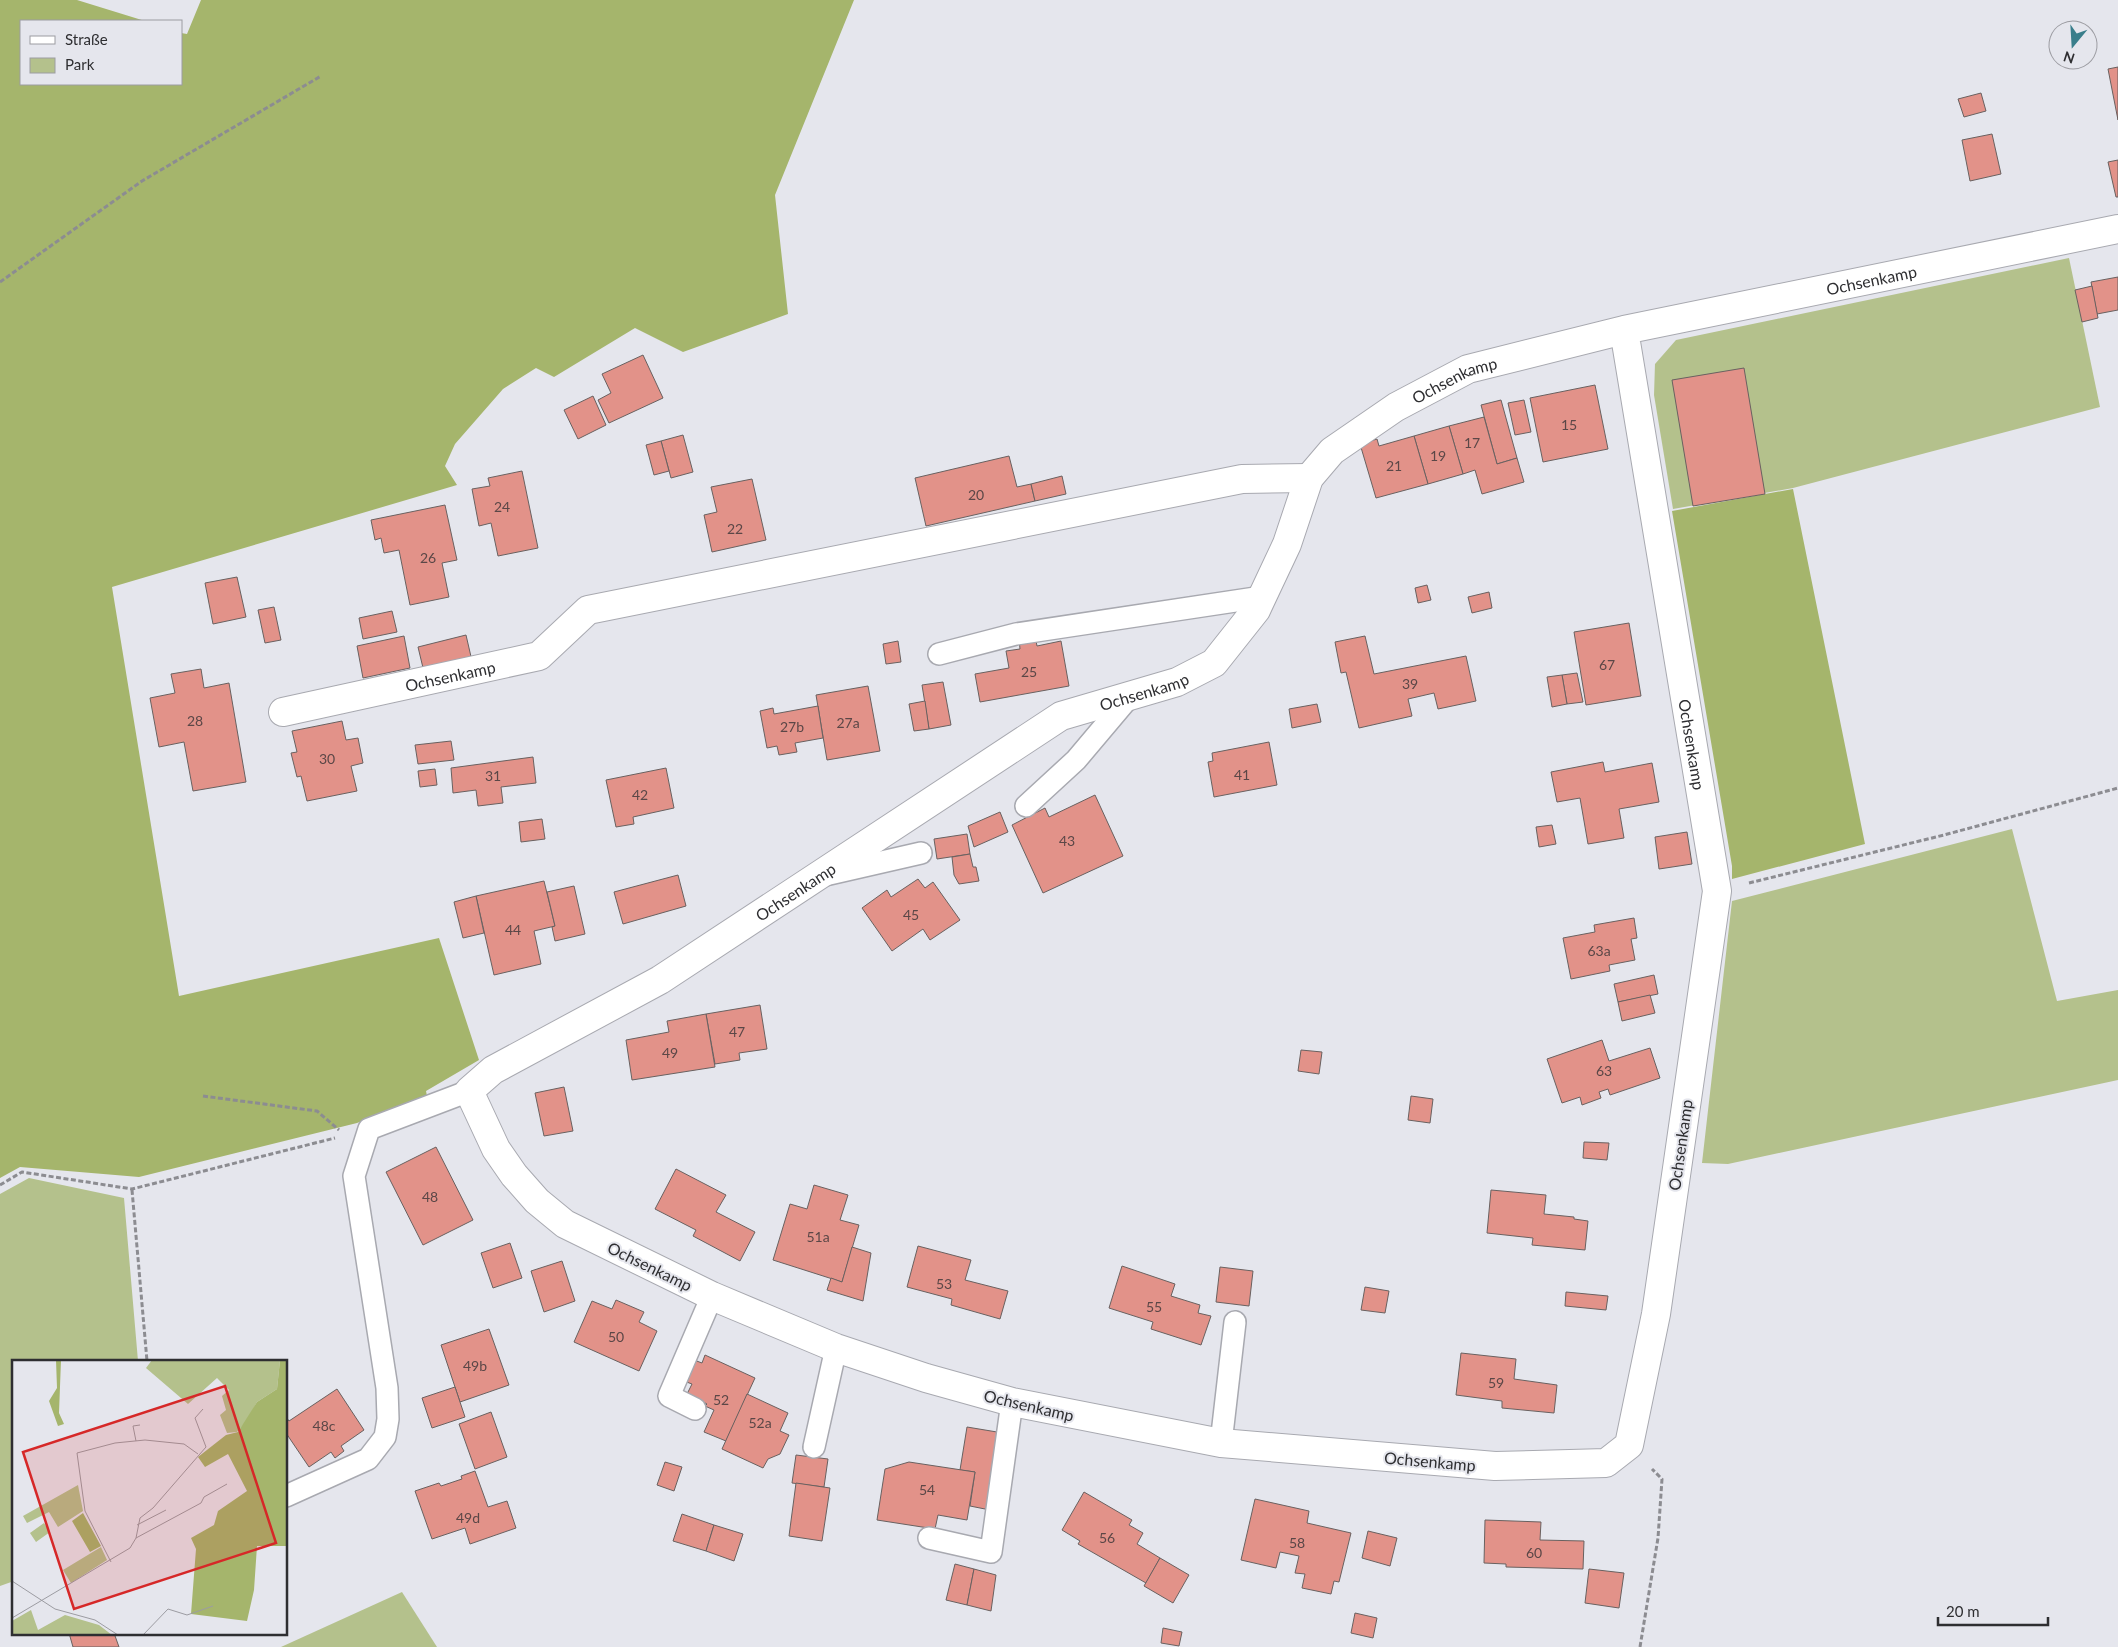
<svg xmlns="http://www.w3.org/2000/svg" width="2118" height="1647" font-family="Lato,sans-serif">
  <rect width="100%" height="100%" fill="#e5e6ed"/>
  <!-- green -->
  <g fill="#b4c18c">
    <path d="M2069 258 2100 407 1793 488 1673 509 1654 395 1655 364 1676 340Z"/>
    <path d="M2012 829 2057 1001 2118 990V1080L1728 1164 1702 1163 1732 901Z"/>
    <path d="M29 1178 124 1198 138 1361H14V1581L0 1586V1194Z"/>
    <path d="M402 1592 437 1647H281Z"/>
  </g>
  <!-- forest -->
  <g fill="#a5b56c">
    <path d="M0 0H77L145 21H21V84H181V33L187 34 201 0H854L775 195 788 314 683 352 635 328 554 377 536 368 503 389 455 444 445 466 457 485 112 587 179 996 439 938 479 1060 426 1091 427 1096 357 1123 139 1177 20 1167 0 1178Z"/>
    <path d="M1793 489 1865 844 1732 879V866L1672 511Z"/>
  </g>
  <!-- building -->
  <g fill="#e29289" stroke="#696160">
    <path d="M2118 67V120L2108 69Z"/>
    <path d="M1981 93 1986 111 1964 117 1958 99Z"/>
    <path d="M1992 134 2001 174 1970 181 1962 140Z"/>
    <path d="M2118 160V197H2116L2108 162Z"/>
    <path d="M2118 277V310L2097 314 2091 282Z"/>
    <path d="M2092 286 2098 318 2082 322 2075 290Z"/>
    <path d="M643 355 663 398 609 423 598 400 611 393 602 374Z"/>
    <path d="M1744 368 1765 494 1693 506 1672 380Z"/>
    <path d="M1595 385 1608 449 1543 462 1530 398Z"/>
    <path d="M593 396 606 425 578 439 564 410Z"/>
    <path d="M1501 400 1517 458 1497 464 1481 405Z"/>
    <path d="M1524 400 1531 432 1515 435 1508 403Z"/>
    <path d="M1484 417 1497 464 1517 458 1524 482 1482 494 1475 470 1463 474 1449 426Z"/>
    <path d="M1449 426 1463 474 1428 484 1414 436Z"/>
    <path d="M683 435 693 472 671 478 661 441Z"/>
    <path d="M1414 436 1428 484 1376 498 1360 444 1377 439 1379 446Z"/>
    <path d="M661 441 669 471 654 475 646 445Z"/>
    <path d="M1009 456 1017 487 1031 484 1035 501 926 526 915 478Z"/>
    <path d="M522 471 538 548 498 556 491 523 479 526 472 489 490 486 488 478Z"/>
    <path d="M1062 476 1066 494 1035 501 1031 484Z"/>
    <path d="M752 479 766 540 712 552 704 515 717 512 711 487Z"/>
    <path d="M445 505 457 560 442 563 449 597 410 605 399 550 384 553 381 538 375 540 371 520Z"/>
    <path d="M237 577 246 617 213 624 205 583Z"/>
    <path d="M1427 585 1431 600 1418 603 1415 588Z"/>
    <path d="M1489 592 1492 608 1472 613 1468 597Z"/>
    <path d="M274 607 281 640 265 643 258 610Z"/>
    <path d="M392 611 397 632 363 639 359 618Z"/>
    <path d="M1629 623 1641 696 1586 705 1574 632Z"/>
    <path d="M466 635 472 661 424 672 418 647Z"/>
    <path d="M404 636 410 668 363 678 357 646Z"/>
    <path d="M1035 636 1037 646 1061 641 1069 686 980 702 975 674 1009 668 1006 651 1020 649 1019 638Z"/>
    <path d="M1365 636 1374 674 1466 656 1476 701 1438 709 1434 693 1408 699 1412 716 1359 728 1346 672 1341 673 1335 642Z"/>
    <path d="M898 641 901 662 886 664 883 644Z"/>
    <path d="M201 669 204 688 229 683 246 782 193 791 184 742 159 747 150 698 175 693 171 674Z"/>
    <path d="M1577 673 1583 702 1567 704 1562 675Z"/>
    <path d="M1562 675 1567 704 1552 707 1547 677Z"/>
    <path d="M943 682 951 725 929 729 922 685Z"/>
    <path d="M868 686 880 751 827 760 816 695Z"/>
    <path d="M925 701 929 729 914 731 909 704Z"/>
    <path d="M1317 704 1321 722 1292 728 1289 709Z"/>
    <path d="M818 706 823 738 795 743 797 752 779 755 777 746 767 748 760 711 773 708 774 714Z"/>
    <path d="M342 721 346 740 358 738 363 763 351 766 357 791 307 801 301 776 297 777 291 753 297 752 292 731Z"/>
    <path d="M451 741 454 760 418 764 415 745Z"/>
    <path d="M1269 742 1277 785 1214 797 1208 762 1213 761 1212 753Z"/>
    <path d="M533 757 536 783 501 787 503 803 478 806 476 790 453 793 451 768Z"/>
    <path d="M1603 762 1605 772 1652 763 1659 802 1619 809 1624 838 1588 844 1580 798 1557 802 1551 772Z"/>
    <path d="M666 768 674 808 633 817 634 824 616 827 606 780Z"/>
    <path d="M435 769 437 785 420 787 418 771Z"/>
    <path d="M1095 795 1123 856 1043 893 1012 825 1045 808 1049 817Z"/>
    <path d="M1000 812 1008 832 974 847 968 826Z"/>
    <path d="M542 819 545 839 521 842 519 822Z"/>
    <path d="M1552 825 1556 844 1539 847 1536 827Z"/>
    <path d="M1687 832 1692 864 1659 869 1655 837Z"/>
    <path d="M967 834 970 854 937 859 934 839Z"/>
    <path d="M970 854 973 867H976L979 881 959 884 954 875 952 857Z"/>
    <path d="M678 875 686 906 623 924 614 892Z"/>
    <path d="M918 879 925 888 933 882 960 920 930 940 923 929 892 951 862 908 887 890 891 897Z"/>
    <path d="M544 881 555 926 534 931 541 964 494 975 476 896Z"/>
    <path d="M574 886 585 934 555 941 552 927 555 926 547 892Z"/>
    <path d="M476 896 484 933 463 938 454 902Z"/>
    <path d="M1634 918 1637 938 1631 939 1635 960 1609 965 1610 971 1571 979 1563 938 1595 932 1594 925Z"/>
    <path d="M1654 975 1658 994 1618 1002 1614 984Z"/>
    <path d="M1650 995 1655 1013 1622 1021 1618 1002Z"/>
    <path d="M760 1005 767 1049 739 1053 740 1060 715 1064 706 1014Z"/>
    <path d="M706 1014 715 1067 632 1080 626 1040 669 1032 667 1021Z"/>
    <path d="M1602 1040 1609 1061 1650 1048 1660 1078 1610 1095 1608 1089 1599 1092 1601 1098 1582 1105 1580 1097 1562 1103 1547 1059Z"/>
    <path d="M1301 1050 1322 1052 1319 1074 1298 1071Z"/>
    <path d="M564 1087 573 1131 544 1136 535 1093Z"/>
    <path d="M1411 1096 1433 1099 1430 1123 1408 1120Z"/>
    <path d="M1584 1142 1609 1143 1607 1160 1583 1158Z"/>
    <path d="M436 1147 473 1220 423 1245 386 1172Z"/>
    <path d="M676 1169 726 1195 716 1212 755 1232 740 1261 693 1236 696 1230 655 1209Z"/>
    <path d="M814 1185 848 1195 840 1220 859 1225 842 1282 773 1260 790 1204 807 1209Z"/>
    <path d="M1491 1190 1546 1195 1544 1214 1574 1217V1219L1588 1221 1585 1250 1532 1245 1533 1238 1487 1233Z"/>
    <path d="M510 1243 522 1278 493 1288 481 1253Z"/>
    <path d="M918 1246 971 1260 965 1280 1008 1291 1000 1319 951 1305 952 1299 907 1287Z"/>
    <path d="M852 1247 871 1253 863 1301 827 1290 831 1278 842 1282Z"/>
    <path d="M562 1261 575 1301 544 1312 531 1271Z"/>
    <path d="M1122 1266 1175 1284 1171 1296 1200 1305 1198 1313 1211 1316 1201 1345 1151 1329 1153 1322 1109 1308Z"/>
    <path d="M1220 1267 1253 1271 1249 1306 1216 1302Z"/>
    <path d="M1365 1287 1389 1291 1385 1313 1361 1310Z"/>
    <path d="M1566 1292 1608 1296 1606 1310 1565 1306Z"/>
    <path d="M616 1300 644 1312 639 1322 657 1331 639 1371 574 1342 592 1301 612 1309Z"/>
    <path d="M489 1329 509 1385 460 1402 441 1345Z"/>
    <path d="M1461 1353 1516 1359 1514 1379 1557 1385 1554 1413 1502 1408V1401L1456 1395Z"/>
    <path d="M705 1355 755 1378 726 1441 704 1432 714 1410 705 1406 707 1404 687 1394 692 1384 684 1381 694 1360 702 1363Z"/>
    <path d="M455 1387 465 1417 432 1428 422 1398Z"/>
    <path d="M337 1389 364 1430 341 1446 344 1451 335 1458 331 1452 309 1467 286 1433V1417L289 1421Z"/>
    <path d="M747 1394 788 1413 780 1431 789 1435 780 1454 768 1459 763 1468 722 1449Z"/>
    <path d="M491 1412 507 1457 475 1469 459 1424Z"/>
    <path d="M967 1427 1003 1433 990 1510 970 1506 975 1472 960 1470Z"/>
    <path d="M796 1455 828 1459 824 1487 792 1483Z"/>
    <path d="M665 1462 682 1467 674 1491 657 1485Z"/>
    <path d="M909 1462 975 1472 967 1520 938 1515 935 1529 877 1520 885 1469Z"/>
    <path d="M475 1471 488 1507 507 1501 516 1528 470 1544 465 1528 432 1539 415 1491 439 1483 441 1486 462 1479 461 1476Z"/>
    <path d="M796 1483 830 1488 822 1541 789 1536Z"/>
    <path d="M1084 1492 1132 1520 1129 1525 1143 1533 1137 1544 1160 1558 1146 1583 1078 1544 1080 1541 1062 1530Z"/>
    <path d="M1255 1499 1309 1511 1307 1523 1351 1533 1339 1582 1334 1581 1331 1594 1302 1588 1305 1574 1295 1573 1299 1556 1280 1552 1276 1568 1241 1560Z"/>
    <path d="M682 1514 714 1525 706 1551 673 1541Z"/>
    <path d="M1485 1520 1541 1522 1540 1540 1584 1541 1583 1569 1506 1567V1564L1484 1563Z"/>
    <path d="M714 1525 743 1534 734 1561 706 1551Z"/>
    <path d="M1368 1531 1397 1538 1390 1566 1362 1558Z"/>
    <path d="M1160 1558 1189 1575 1173 1603 1144 1586Z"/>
    <path d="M955 1564 974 1569 967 1605 946 1600Z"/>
    <path d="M974 1569 996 1575 991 1611 967 1605Z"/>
    <path d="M1589 1569 1624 1573 1619 1608 1585 1603Z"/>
    <path d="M1355 1613 1377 1618 1373 1638 1351 1633Z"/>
    <path d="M1163 1628 1182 1632 1179 1646 1161 1643Z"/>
    <path d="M69 1633H114L119 1647H73Z"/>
  </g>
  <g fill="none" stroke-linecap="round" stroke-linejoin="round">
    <defs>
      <g id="service">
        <path d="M939 654 1016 634 1262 597"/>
        <path d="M1026 806 1076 760 1130 696"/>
        <path d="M825 875 921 853"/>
        <path d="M695 1409 669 1396 712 1296"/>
        <path d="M1221 1443 1235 1322"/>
        <path d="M814 1447 836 1348"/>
        <path d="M286 1496 368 1459 385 1437 388 1419 387 1388 354 1176 369 1129 469 1091"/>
        <path d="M929 1538 991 1552 1012 1402"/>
      </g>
      <g id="minor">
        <path id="s1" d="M1624 330 1717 891 1656 1314 1629 1445 1606 1463 1495 1466 1221 1443 1012 1402 926 1378 836 1348 712 1296 565 1224 537 1201 514 1175 496 1149 469 1091 493 1070 660 980 1061 716 1177 682 1214 663 1256 610 1287 544 1309 478 1332 451 1396 407 1468 369 1624 330 2118 229"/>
        <path id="s2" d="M283 712 539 656 588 610 1242 479 1309 478"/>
      </g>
    </defs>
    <!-- service casing -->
    <use href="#service" stroke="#a8a9b0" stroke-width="24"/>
    <!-- minor casing -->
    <use href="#minor" stroke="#a8a9b0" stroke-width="30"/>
    <!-- path -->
    <g stroke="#8c8c91" stroke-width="3" stroke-dasharray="5 2.5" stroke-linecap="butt">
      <path d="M0 282 142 181 321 76"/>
      <path d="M1749 883 1944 835 2118 788"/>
      <path d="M203 1096 317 1111 339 1130"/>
      <path d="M0 1185 22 1172 132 1189 335 1138"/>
      <path d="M132 1190 147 1361"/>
      <path d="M1640 1647 1658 1538 1662 1479 1652 1469"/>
    </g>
    <!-- service -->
    <use href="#service" stroke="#fff" stroke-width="21"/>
    <!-- minor -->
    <use href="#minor" stroke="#fff" stroke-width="28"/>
  </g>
  <g text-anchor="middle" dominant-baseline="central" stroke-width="4" stroke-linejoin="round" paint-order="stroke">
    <!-- number labels -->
    <g font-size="14" fill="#5b4747">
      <text x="1569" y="424">15</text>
      <text x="1472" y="442">17</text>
      <text x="1438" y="455">19</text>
      <text x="1394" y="465">21</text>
      <text x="976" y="494">20</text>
      <text x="502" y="506">24</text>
      <text x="735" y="528">22</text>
      <text x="428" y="557">26</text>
      <text x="1607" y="664">67</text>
      <text x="1029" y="671">25</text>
      <text x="1410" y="683">39</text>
      <text x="195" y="720">28</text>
      <text x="848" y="722">27a</text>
      <text x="792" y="726">27b</text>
      <text x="327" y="758">30</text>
      <text x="1242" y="774">41</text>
      <text x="493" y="775">31</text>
      <text x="640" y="794">42</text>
      <text x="1067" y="840">43</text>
      <text x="911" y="914">45</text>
      <text x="513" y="929">44</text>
      <text x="1599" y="950">63a</text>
      <text x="737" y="1031">47</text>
      <text x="670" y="1052">49</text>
      <text x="1604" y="1070">63</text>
      <text x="430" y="1196">48</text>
      <text x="818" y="1236">51a</text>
      <text x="944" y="1283">53</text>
      <text x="1154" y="1306">55</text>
      <text x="616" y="1336">50</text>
      <text x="475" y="1365">49b</text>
      <text x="1496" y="1382">59</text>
      <text x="721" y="1399">52</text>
      <text x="760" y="1422">52a</text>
      <text x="324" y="1425">48c</text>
      <text x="927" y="1489">54</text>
      <text x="468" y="1517">49d</text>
      <text x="1107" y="1537">56</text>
      <text x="1297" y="1542">58</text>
      <text x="1534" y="1552">60</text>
    </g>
    <!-- street labels -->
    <g font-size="16" fill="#2e2e31" stroke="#e5e6ed">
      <text stroke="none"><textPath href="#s1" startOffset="4089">Ochsenkamp</textPath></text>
      <text stroke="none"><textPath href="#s1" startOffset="3659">Ochsenkamp</textPath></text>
      <text stroke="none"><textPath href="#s2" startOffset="171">Ochsenkamp</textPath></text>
      <text stroke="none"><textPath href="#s1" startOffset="3195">Ochsenkamp</textPath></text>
      <text stroke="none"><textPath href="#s1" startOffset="420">Ochsenkamp</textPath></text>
      <text stroke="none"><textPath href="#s1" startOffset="2790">Ochsenkamp</textPath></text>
      <text transform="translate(1680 1145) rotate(-82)">Ochsenkamp</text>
      <text transform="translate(650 1266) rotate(26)">Ochsenkamp</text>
      <text transform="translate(1029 1405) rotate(13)">Ochsenkamp</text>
      <text transform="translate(1430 1461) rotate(5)">Ochsenkamp</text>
    </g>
  </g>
  <!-- overview -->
  <g transform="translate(12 1360)">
    <rect width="275" height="275" fill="#e5e6ed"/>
    <path d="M140 0H268L265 29 245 42 234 62 225 72 215 73 208 55 214 50 210 36 217 30 205 18 176 44 134 8ZM66 125 71 151 46 167 37 152 15 163 11 156ZM32 163 38 172 24 182 18 173ZM89 187 95 200 59 223 51 210ZM19 250 26 270 53 255 87 265 100 275H0V261Z" fill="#b4c18c"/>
    <path d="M44 0H49L47 53 52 64 46 66 37 41 45 28ZM268 0H275V186H245L242 230 235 261 179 254 184 189 179 178 202 165 206 151 235 131 216 94 193 107 186 97 214 75 226 72 245 42 265 29ZM71 153 89 186 78 192 60 161Z" fill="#a5b56c"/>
    <path fill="none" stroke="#9c9ca2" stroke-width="1" d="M124 81 121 66 128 65M125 165 154 150M124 178 189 143 192 137 215 124M99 202 73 151 65 93 103 83 133 80 172 84 186 94M0 221 43 249 83 260 106 275M0 258 118 188 124 178 128 158 141 148 194 87 183 58 191 49M131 275 156 249 175 255 201 246"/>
    <path fill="#d62828" fill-opacity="0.15" stroke="#d62828" stroke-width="2.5" d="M213 26 264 183 62 249 11 92Z"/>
    <rect width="275" height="275" fill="none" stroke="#2e2e31" stroke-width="2.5"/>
  </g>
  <!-- legend -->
  <rect x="20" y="20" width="162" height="65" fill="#e5e6ed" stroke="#9c9ca2"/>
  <rect x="30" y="36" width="25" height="8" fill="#ffffff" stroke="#9c9ca2"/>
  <text x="65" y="45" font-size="15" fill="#2e2e31">Straße</text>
  <rect x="30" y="58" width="25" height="15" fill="#b4c18c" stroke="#9c9ca2"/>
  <text x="65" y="70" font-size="15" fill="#2e2e31">Park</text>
  <!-- north arrow -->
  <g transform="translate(2073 45) rotate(198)"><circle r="24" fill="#e5e6ed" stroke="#9c9ca2"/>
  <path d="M0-4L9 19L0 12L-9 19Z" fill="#397e8b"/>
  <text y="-8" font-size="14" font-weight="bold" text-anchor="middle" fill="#2e2e31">N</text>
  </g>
  <!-- scale -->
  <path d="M1938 1617v8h110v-8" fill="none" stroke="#2e2e31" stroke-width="2.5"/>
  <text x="1946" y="1617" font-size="15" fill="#2e2e31" stroke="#e5e6ed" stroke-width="4" paint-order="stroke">20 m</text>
</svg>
